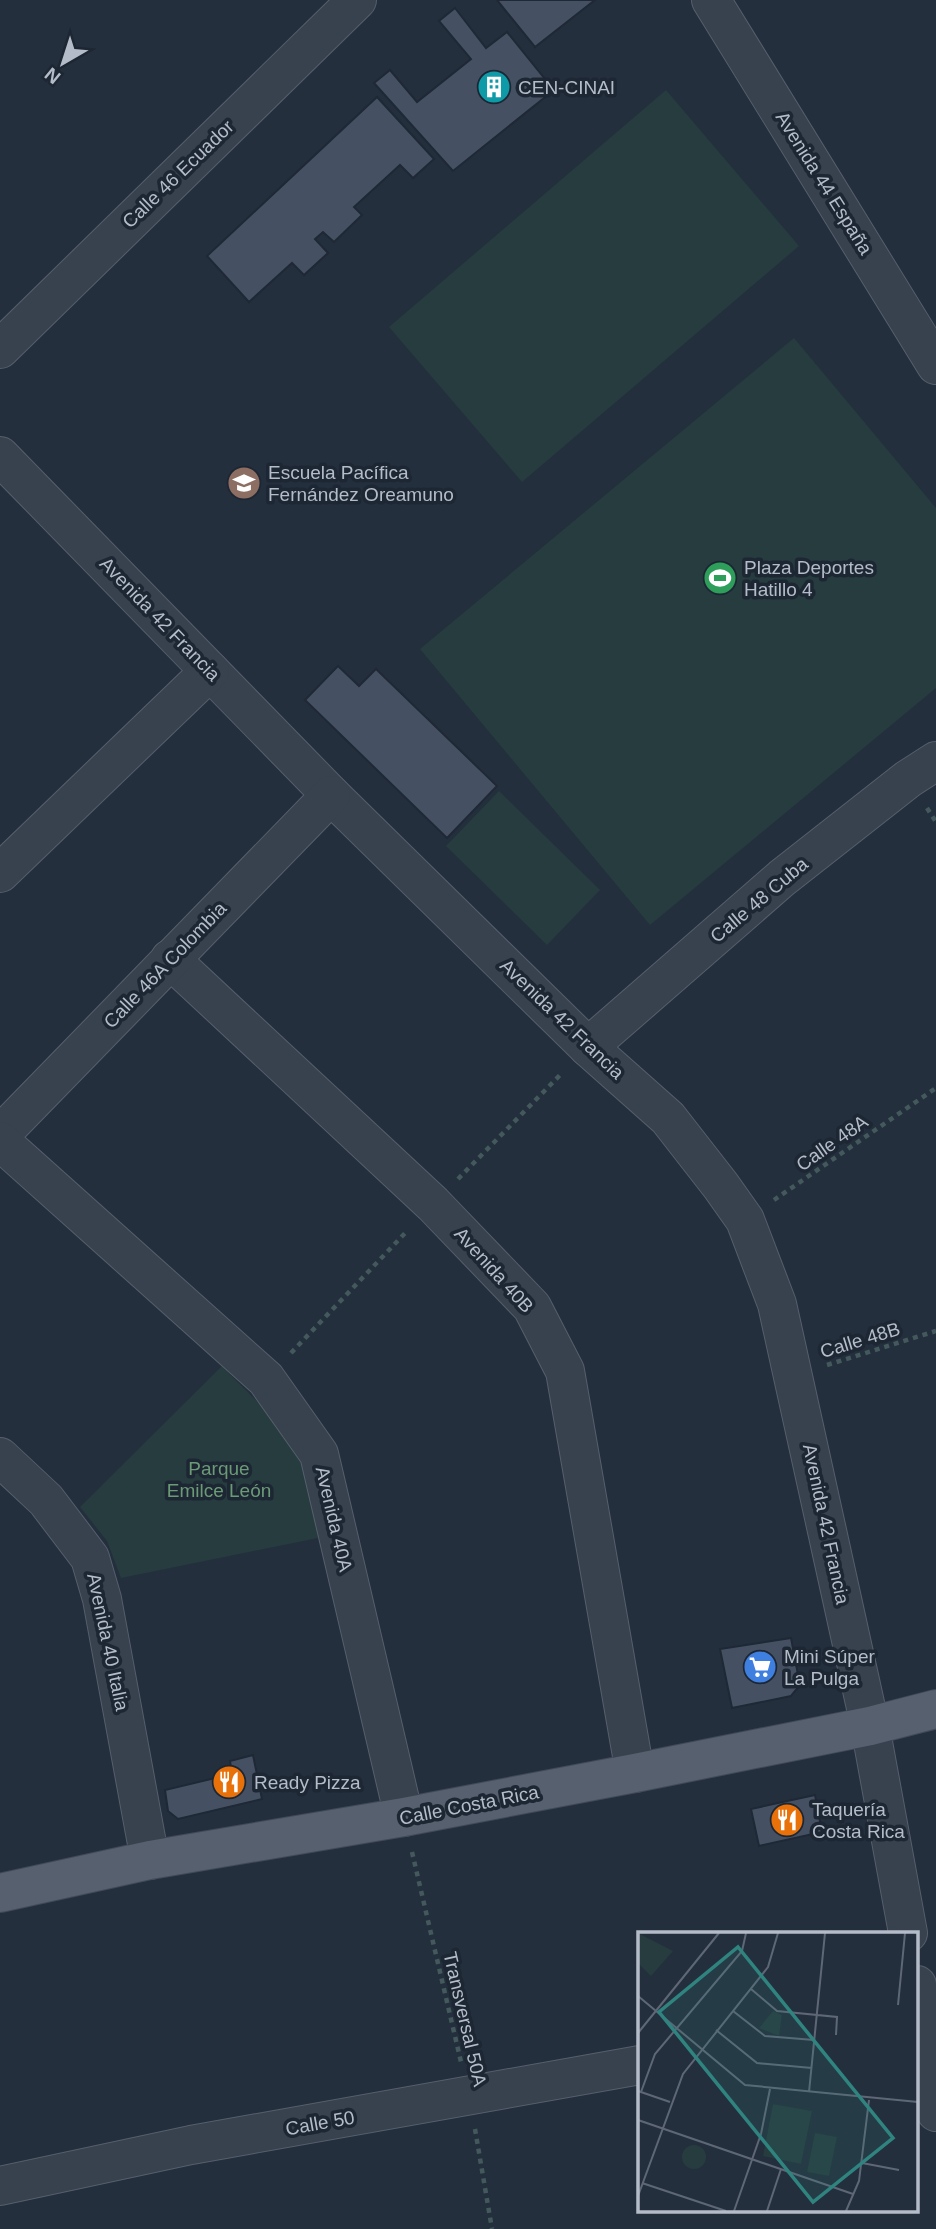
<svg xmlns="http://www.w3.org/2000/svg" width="936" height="2229" font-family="Helvetica,sans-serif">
  <rect width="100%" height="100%" fill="#242f3e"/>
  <!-- green -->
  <g fill="#263c3f">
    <path d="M666 90 799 246 522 482 389 327Z"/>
    <path d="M794 338 936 508V688L650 925 420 649Z"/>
    <path d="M499 791 600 890 547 945 446 846Z"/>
    <path d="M222 1366C245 1391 275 1415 292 1444 309 1472 316 1506 318 1538L121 1578 107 1541 80 1507Z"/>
  </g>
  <!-- building -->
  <g fill="#455162" stroke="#1f2835" stroke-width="2">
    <path d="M497 0H595L535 47Z"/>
    <path d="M455 8 486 48 507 32 554 90 453 171 374 83 390 70 417 102 471 59 439 21Z"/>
    <path d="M377 97 434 159 413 178 400 165 354 207 362 215 334 242 323 232 315 239 328 253 304 275 292 263 249 302 207 256Z"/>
    <path d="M338 666 359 686 376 669 497 786 447 838 305 700Z"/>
    <path d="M791 1638 800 1685 791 1696 732 1708 720 1649Z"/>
    <path d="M253 1755 262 1799 178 1819 168 1811 165 1790 232 1774 230 1761Z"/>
    <path d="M815 1795 822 1832 759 1846 751 1809Z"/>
  </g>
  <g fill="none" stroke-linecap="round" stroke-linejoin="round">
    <defs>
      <g id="minor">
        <path d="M711 0 936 365"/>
        <path d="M0 349 357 0"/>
        <path d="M0 456 331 795 588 1047 668 1118 721 1186 745 1220 777 1304 870 1726 908 1933"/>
        <path d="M0 873 210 671"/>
        <path d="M170 959 433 1204 532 1307 565 1371 635 1773"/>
        <path d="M588 1047 782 878 908 779 936 761"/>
        <path d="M0 1135 331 795"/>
        <path d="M0 1141 266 1379 319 1454 404 1817"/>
        <path d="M0 1457 46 1500 90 1558 102 1599 150 1860"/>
        <path d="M917 1985 936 2112"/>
        <path d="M0 2186 191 2145 640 2065"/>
      </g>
      <path id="major" d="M0 1893 150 1860 404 1817 635 1773 870 1726 936 1709"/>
    </defs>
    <!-- minor casing -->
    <use href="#minor" stroke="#565f6c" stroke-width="40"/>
    <!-- major casing -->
    <use href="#major" stroke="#414a57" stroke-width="40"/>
    <!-- path -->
    <g stroke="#44595c" stroke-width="4.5" stroke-dasharray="5 5" stroke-linecap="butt">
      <path d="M927 808 936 822"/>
      <path d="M458 1179 562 1073"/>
      <path d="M774 1200 936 1088"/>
      <path d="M291 1353 408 1230"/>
      <path d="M827 1365 936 1331"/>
      <path d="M412 1852 461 2062"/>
      <path d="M475 2129 492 2229"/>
    </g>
    <!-- minor -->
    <use href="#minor" stroke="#38414e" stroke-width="38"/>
    <!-- major -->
    <use href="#major" stroke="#56606e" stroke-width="38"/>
  </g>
  <!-- icons -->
  <defs>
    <symbol id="building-disc" viewBox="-11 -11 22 22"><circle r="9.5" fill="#0f9aa8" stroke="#1d2633"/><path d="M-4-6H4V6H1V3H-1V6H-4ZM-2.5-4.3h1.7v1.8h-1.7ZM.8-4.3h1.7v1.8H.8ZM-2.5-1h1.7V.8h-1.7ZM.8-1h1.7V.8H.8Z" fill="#fff"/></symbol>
    <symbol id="school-disc" viewBox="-11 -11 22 22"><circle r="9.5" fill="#8d6e63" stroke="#1d2633"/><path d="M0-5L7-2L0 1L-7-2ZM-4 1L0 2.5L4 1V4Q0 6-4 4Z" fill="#fff"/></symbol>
    <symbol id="stadium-disc" viewBox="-11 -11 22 22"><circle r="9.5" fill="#2e9e5b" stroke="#1d2633"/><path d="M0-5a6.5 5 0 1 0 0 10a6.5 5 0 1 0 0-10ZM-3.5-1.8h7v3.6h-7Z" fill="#fff"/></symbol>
    <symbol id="supermarket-disc" viewBox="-11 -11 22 22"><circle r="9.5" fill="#3f7fe0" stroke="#1d2633"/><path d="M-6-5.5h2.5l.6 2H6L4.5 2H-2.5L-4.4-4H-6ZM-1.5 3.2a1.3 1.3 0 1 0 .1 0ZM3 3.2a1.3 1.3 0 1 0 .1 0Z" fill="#fff"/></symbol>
    <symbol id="restaurant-disc" viewBox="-11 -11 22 22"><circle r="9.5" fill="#e8710a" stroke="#1d2633"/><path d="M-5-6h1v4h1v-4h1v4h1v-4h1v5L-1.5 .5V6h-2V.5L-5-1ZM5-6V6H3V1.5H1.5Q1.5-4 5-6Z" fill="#fff"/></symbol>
  </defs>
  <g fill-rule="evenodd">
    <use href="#building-disc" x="475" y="68" width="38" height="38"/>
    <use href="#school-disc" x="225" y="464" width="38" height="38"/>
    <use href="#stadium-disc" x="701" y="559" width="38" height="38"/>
    <use href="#supermarket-disc" x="741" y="1648" width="38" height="38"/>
    <use href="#restaurant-disc" x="210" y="1763" width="38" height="38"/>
    <use href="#restaurant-disc" x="768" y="1801" width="38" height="38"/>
  </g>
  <g text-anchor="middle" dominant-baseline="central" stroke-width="7" stroke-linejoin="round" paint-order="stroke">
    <!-- poi labels -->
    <g font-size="19" fill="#b4bcc9" stroke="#1d2633" text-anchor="start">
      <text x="518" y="87">CEN-CINAI</text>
      <text x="268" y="472">Escuela Pacífica<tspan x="268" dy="22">Fernández Oreamuno</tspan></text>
      <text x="744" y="567">Plaza Deportes<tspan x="744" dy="22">Hatillo 4</tspan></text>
      <text x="784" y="1656">Mini Súper<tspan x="784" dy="22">La Pulga</tspan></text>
      <text x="254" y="1782">Ready Pizza</text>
      <text x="812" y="1809">Taquería<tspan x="812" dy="22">Costa Rica</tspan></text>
    </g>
    <!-- street labels -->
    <g font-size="19" fill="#b4bcc9" stroke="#1d2633">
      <text transform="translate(178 174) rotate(-44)">Calle 46 Ecuador</text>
      <text transform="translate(824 183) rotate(58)">Avenida 44 España</text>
      <text transform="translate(160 619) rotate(46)">Avenida 42 Francia</text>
      <text transform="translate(759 900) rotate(-40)">Calle 48 Cuba</text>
      <text transform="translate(165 965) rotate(-46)">Calle 46A Colombia</text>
      <text transform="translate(562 1019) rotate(44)">Avenida 42 Francia</text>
      <text transform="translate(832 1143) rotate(-35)">Calle 48A</text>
      <text transform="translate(494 1270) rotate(48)">Avenida 40B</text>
      <text transform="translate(860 1340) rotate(-17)">Calle 48B</text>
      <text transform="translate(334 1519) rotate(77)">Avenida 40A</text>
      <text transform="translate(826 1524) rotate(78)">Avenida 42 Francia</text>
      <text transform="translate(108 1642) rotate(78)">Avenida 40 Italia</text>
      <text transform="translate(469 1805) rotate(-11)">Calle Costa Rica</text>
      <text transform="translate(465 2019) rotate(77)">Transversal 50A</text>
      <text transform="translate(320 2123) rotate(-10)">Calle 50</text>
    </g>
    <!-- park labels -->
    <g font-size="19" fill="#6b9a76" stroke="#1d2633">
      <text x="219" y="1468">Parque<tspan x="219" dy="22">Emilce León</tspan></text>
    </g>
  </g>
  <!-- overview -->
  <g transform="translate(638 1932)">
    <rect width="280" height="280" fill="#242f3e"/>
    <path d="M0 1 35 19 13 44 0 31ZM135 79 144 83 141 104 121 96ZM135 172 174 179 163 232 125 224ZM177 201 199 205 191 244 169 240ZM44 225a12 12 0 1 1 24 0a12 12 0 1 1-24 0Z" fill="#263c3f"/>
    <path fill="none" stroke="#5e6776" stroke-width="2" d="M113 57 139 79 199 85 198 103M0 64 107 153 280 170M260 73 267 1M95 79 127 104 176 108M78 98 119 131 174 136M0 101 81 1M0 159 32 170M3 160 17 122 104 19 108 1M171 160 187 1M0 188 215 262M224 231 261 238M4 251 88 279M0 264 45 142 130 35 140 1M96 279 123 202 132 157M129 279 143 237M208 279 221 249 231 168"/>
    <path fill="#308480" fill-opacity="0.15" stroke="#308480" stroke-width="3.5" d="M100 15 255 206 175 270 21 80Z"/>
    <rect width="280" height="280" fill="none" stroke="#b4bcc9" stroke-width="3.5"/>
  </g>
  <!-- north arrow -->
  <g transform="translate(63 63) rotate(219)" stroke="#1d2633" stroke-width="5" paint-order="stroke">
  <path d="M0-5L12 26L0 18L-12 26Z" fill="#b4bcc9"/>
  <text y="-10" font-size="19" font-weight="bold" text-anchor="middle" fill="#b4bcc9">N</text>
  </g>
</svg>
